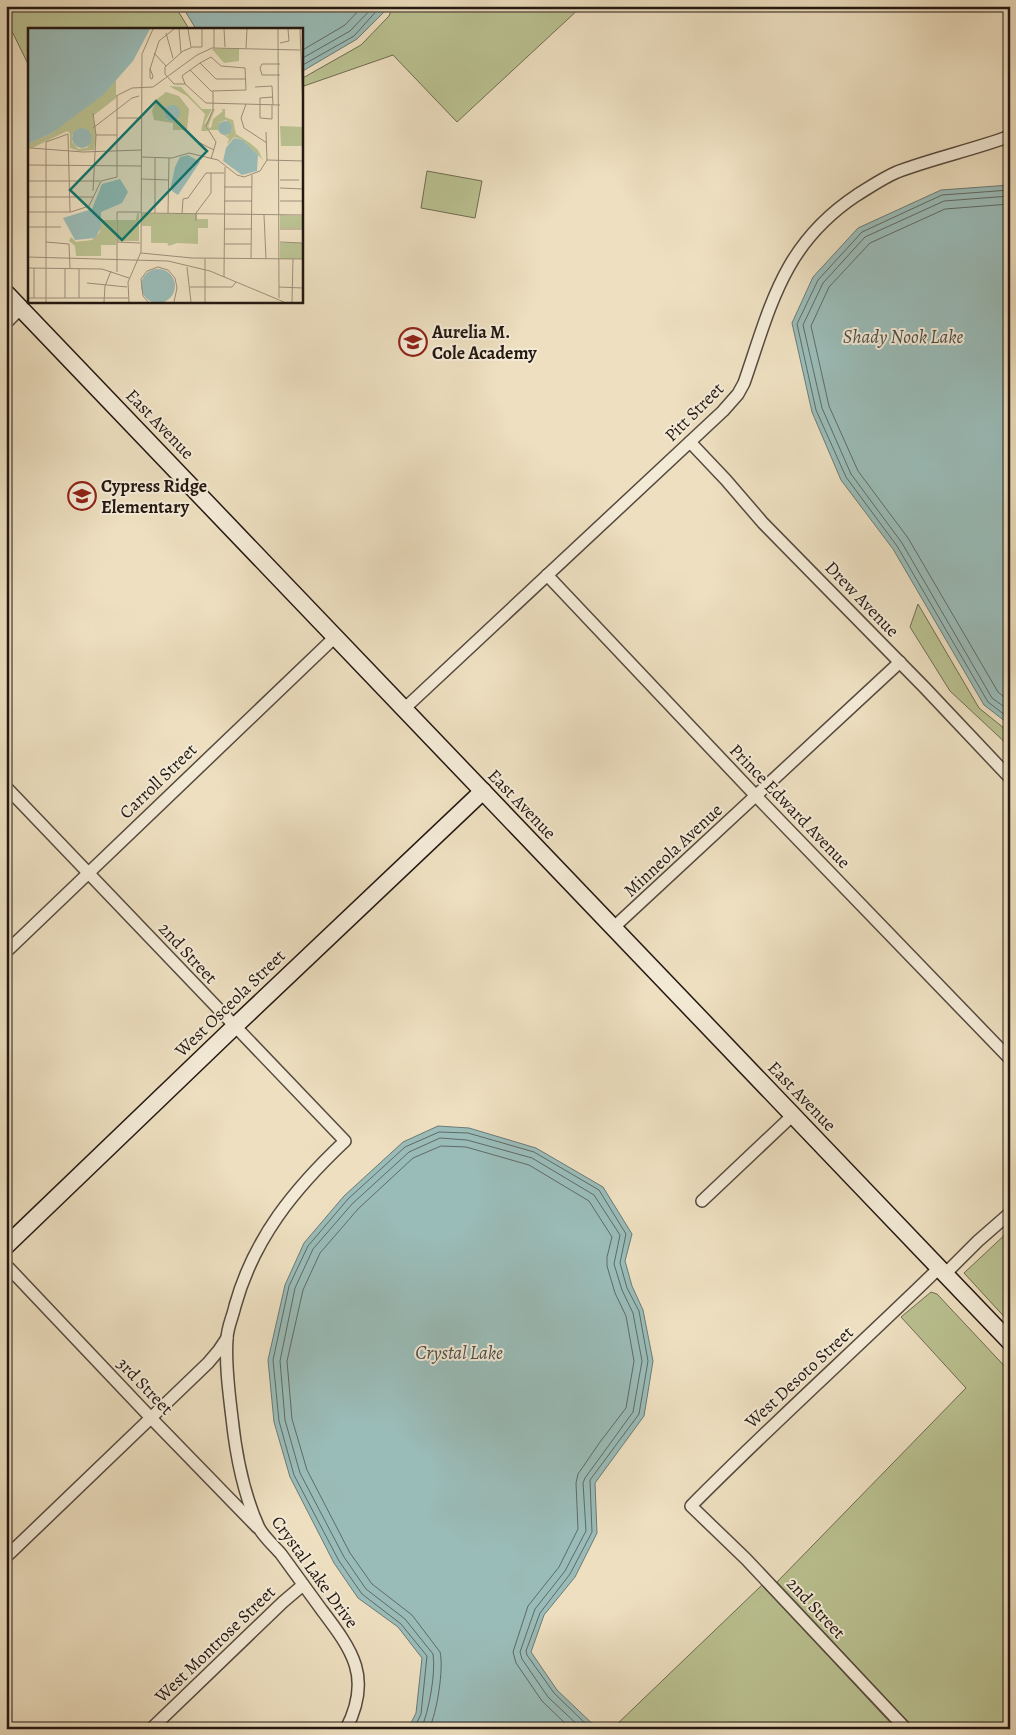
<svg xmlns="http://www.w3.org/2000/svg" width="1016" height="1735" font-family="Alegreya,serif">
  <rect width="100%" height="100%" fill="#eddfc0"/>
  <filter id="stains"><feTurbulence type="fractalNoise" baseFrequency=".004" numOctaves="4"/><feColorMatrix values="0 0 0 0 .2 0 0 0 0 .09 0 0 0 0 .02 0 0 0 .5 -.17"/></filter>
  <radialGradient id="worn" r=".72"><stop offset=".6" stop-color="#630" stop-opacity="0"/><stop offset="1" stop-color="#630" stop-opacity=".3"/></radialGradient>
  <!-- green -->
  <g fill="#bac191" stroke="#6f6c52">
    <path d="M6 6H175L189 29H29V66L6 19Z"/>
    <path d="M393 6H582L457 122 393 55 301 87V79L361 45 389 16Z"/>
    <path d="M427 171 482 181 475 218 421 208Z"/>
    <path d="M918 604 979 708 1010 733V747L950 691 910 627Z"/>
    <path d="M1010 1230V1323L964 1273Z"/>
    <path d="M931 1292 937 1294 1010 1372V1729H915L777 1582 966 1388 901 1317Z"/>
    <path d="M762 1585 896 1729H612L614 1727Z"/>
  </g>
  <!-- water -->
  <g fill="#9abcb8" stroke="#6b7a76">
    <path d="M182 6H387L384 12 357 39 301 72V29H196Z"/>
    <path d="M1010 185V725L984 705 893 549 841 480 812 412 792 323 813 277 858 228 941 190Z"/>
    <path d="M438 1126 469 1128 536 1148 603 1187 632 1234 625 1261 632 1286 643 1310 653 1361 644 1416 595 1483 597 1533 575 1577 544 1615 531 1652 557 1690 598 1729H408L416 1713 422 1658 398 1627 358 1598 334 1563 290 1477 274 1422 268 1360 285 1285 304 1243 344 1196 403 1142Z"/>
  </g>
  <g fill="none" stroke-linecap="round" stroke-linejoin="round">
    <!-- shore -->
    <g stroke="#5f6a65" stroke-width="1">
      <path d="M301 51 345 25 363 6"/>
      <path d="M301 59 350 31 374 6"/>
      <path d="M301 66 354 36 381 6"/>
      <path d="M1010 190 942 195 862 232 818 280 797 324 816 410 846 477 897 546 988 702 1010 719"/>
      <path d="M1010 196 944 201 865 237 823 283 803 325 822 408 851 474 902 543 992 698 1010 711"/>
      <path d="M1010 204 945 209 870 243 829 287 811 326 829 406 858 471 908 538 998 692 1010 702"/>
      <path d="M414 1729 421 1714 427 1656 401 1624 362 1594 339 1561 294 1475 279 1421 273 1360 289 1286 308 1246 348 1199 405 1147 439 1132 468 1133 534 1152 599 1190 626 1234 620 1263 627 1288 639 1311 648 1361 639 1414 590 1480 592 1532 570 1574 540 1613 526 1651 527 1655 554 1693 591 1729"/>
      <path d="M421 1729C429 1712 436 1672 433 1654L405 1619 366 1589 344 1557 300 1473 285 1420 280 1361 295 1288 313 1249 352 1204 409 1152 440 1138 467 1140 532 1158 594 1195 620 1235 614 1264 622 1290 633 1313 642 1361 633 1412 585 1478 583 1483 586 1531 565 1571 535 1609 520 1652 522 1659 548 1697 582 1729"/>
      <path d="M429 1729C437 1713 444 1668 440 1652L412 1615 372 1584 350 1553 307 1470 292 1419 287 1361 303 1290 320 1253 358 1209 413 1158 441 1146 466 1147 529 1165 589 1201 612 1237 607 1257V1266L615 1293 626 1316 634 1361 626 1408 600 1442 578 1474 576 1483 578 1529 559 1567 528 1606 513 1652 516 1663 542 1701 571 1729"/>
    </g>
    <defs>
      <g id="street">
        <path d="M6 323 21 308"/>
        <path d="M690 442 726 480 763 523 925 688 1010 778"/>
        <path d="M547 575 756 796 1010 1059"/>
        <path d="M404 709 723 411 738 394 744 383C771 305 783 244 857 195 870 187 883 178 897 172 933 158 973 150 1010 136"/>
        <path d="M6 787 345 1141C294 1189 254 1238 235 1306 233 1316 227 1328 227 1339 225 1364 229 1393 232 1418 236 1456 243 1493 259 1528 264 1537 274 1546 281 1554 294 1572 308 1591 321 1609 352 1650 373 1677 346 1729"/>
        <path d="M613 928 900 662"/>
        <path d="M6 952 335 637"/>
        <path d="M702 1201 793 1115"/>
        <path d="M6 1265 151 1418 257 1527"/>
        <path d="M945 1274 978 1241 1010 1213"/>
        <path d="M6 1557 208 1363 219 1350 227 1338"/>
        <path d="M151 1729 283 1602 303 1585"/>
        <path d="M906 1729 746 1559 691 1506C772 1424 857 1348 939 1268"/>
      </g>
      <g id="secondary">
        <path d="M6 293 1010 1342"/>
        <path d="M6 1246 234 1027 483 791"/>
      </g>
    </defs>
    <!-- street casing -->
    <use href="#street" stroke="#564a3e" stroke-width="14"/>
    <!-- secondary casing -->
    <use href="#secondary" stroke="#241812" stroke-width="19"/>
    <!-- street -->
    <use href="#street" stroke="#f3ead6" stroke-width="11"/>
    <!-- secondary -->
    <use href="#secondary" stroke="#f3ead6" stroke-width="16"/>
  </g>
  <!-- icons -->
  <defs>
    <symbol id="school-ring" viewBox="-11 -11 22 22"><circle r="9.5" fill="#f3ead6" stroke="#8f2418" stroke-width="1.5"/><path d="M0-5L7-2L0 1L-7-2ZM-4 1L0 2.5L4 1V4Q0 6-4 4Z" fill="#8f2418"/></symbol>
  </defs>
  <g fill-rule="evenodd">
    <use href="#school-ring" x="397" y="326" width="32" height="32"/>
    <use href="#school-ring" x="66" y="480" width="32" height="32"/>
  </g>
  <g text-anchor="middle" dominant-baseline="central" stroke-width="4" stroke-linejoin="round" paint-order="stroke">
    <!-- poi labels -->
    <g font-size="18" font-weight="bold" fill="#241812" stroke="#f3ead6" text-anchor="start">
      <text x="432" y="332">Aurelia M.<tspan x="432" dy="21">Cole Academy</tspan></text>
      <text x="101" y="486">Cypress Ridge<tspan x="101" dy="21">Elementary</tspan></text>
    </g>
    <!-- street labels -->
    <g font-size="18" fill="#241812" stroke="#f3ead6">
      <text transform="translate(694 412) rotate(-45)">Pitt Street</text>
      <text transform="translate(160 424) rotate(46)">East Avenue</text>
      <text transform="translate(862 599) rotate(46)">Drew Avenue</text>
      <text transform="translate(158 781) rotate(-44)">Carroll Street</text>
      <text transform="translate(522 804) rotate(46)">East Avenue</text>
      <text transform="translate(790 806) rotate(46)">Prince Edward Avenue</text>
      <text transform="translate(673 850) rotate(-43)">Minneola Avenue</text>
      <text transform="translate(188 953) rotate(47)">2nd Street</text>
      <text transform="translate(230 1003) rotate(-44)">West Osceola Street</text>
      <text transform="translate(802 1096) rotate(46)">East Avenue</text>
      <text transform="translate(799 1377) rotate(-43)">West Desoto Street</text>
      <text transform="translate(145 1386) rotate(46)">3rd Street</text>
      <text transform="translate(315 1572) rotate(54)">Crystal Lake Drive</text>
      <text transform="translate(816 1608) rotate(47)">2nd Street</text>
      <text transform="translate(215 1644) rotate(-44)">West Montrose Street</text>
    </g>
    <!-- water labels -->
    <g font-size="19" font-style="italic" fill="#4d514c" stroke="#f3ead6">
      <text x="903" y="337">Shady Nook Lake</text>
      <text x="459" y="1353">Crystal Lake</text>
    </g>
  </g>
  <!-- overview -->
  <g transform="translate(28 28)">
    <rect width="275" height="275" fill="#eddfc0"/>
    <path d="M211 20V33L196 35 184 21ZM88 52V70L65 88 68 107 66 122 51 123 42 120V105L39 103 0 122V116L24 105ZM55 100 62 104 64 112 59 120 50 121 44 114V107ZM141 58 153 59 174 81H184L177 94 180 103H173L177 86 159 68ZM138 64 151 68 161 81 159 102H145V95L126 92 124 83 128 72ZM143 77 152 84 147 93 139 92 136 87V82ZM185 81H187L180 99 183 100 185 91 195 83 193 81H197V89L205 92 208 106 222 115 230 122 235 132 215 112 206 109 199 117 201 111 190 102H181L178 95ZM198 92 204 102 199 108 191 100 192 94ZM252 98 275 99V118H253ZM109 185H111V213H89V192H108ZM114 186H169V191H180V200H170V216L149 215 141 218 139 215H123V198H114ZM252 187 275 188V200H252ZM73 192H88V217H73V228H48L47 218 41 213 43 209 48 214 64 212 72 204ZM252 215H275V231H252Z" fill="#bac191" fill-rule="evenodd"/>
    <path d="M0 1H122L105 33 75 67 24 105 0 116ZM136 85a8 8 0 1 1 16 0a8 8 0 1 1-16 0ZM190 100a7 7 0 1 1 14 0a7 7 0 1 1-14 0ZM44 110a10 10 0 1 1 20 0a10 10 0 1 1-20 0ZM206 110 215 112 230 127 229 143 214 147 195 133 198 120ZM160 127 172 134 150 167 144 163 143 158 147 139 152 129ZM92 151 100 164 94 175 73 184V200L67 210 47 212 35 190 64 181 74 156ZM113 258a17 17 0 1 1 34 0a17 17 0 1 1-34 0Z" fill="#9abcb8"/>
    <path fill="none" stroke="#9d8f7a" stroke-width="1" d="M151 1 153 25M160 1 163 19M186 1V20M196 1 197 19M250 1 251 270M272 1 275 82M138 5 145 30M252 15 261 13 260 1M174 19V1M218 20 219 1M126 25 138 38M172 35 188 51H218M122 41 131 13 146 1M122 41 125 48 124 51 122 50ZM252 47H234L232 40 234 36H252M157 56 154 48 155 47 172 35 183 29 193 38 217 40 218 62 183 63 162 42M157 56 178 75 252 77M157 56H146L137 46V39L155 23 165 19H174M227 59 244 58 245 77M88 68 104 60 125 59 169 27 184 20 272 22M218 76 213 90 216 100 239 115M244 77V91L232 90V70L245 69M65 85 68 107 65 163M89 90H113M65 100 104 70 111 68M238 104 239 132M40 106 42 184M68 107H89M18 114 40 106M172 115 186 122M3 120 55 124 113 122M113 129 144 130 161 125 190 132 209 147 216 149 232 143 239 132 275 133M183 131 188 114 178 98 185 82V63M0 137 113 138M178 145H196M113 151 141 152M252 152H271M0 153H72M196 159H224M252 160 275 161M0 169H65M196 173H224M252 173H275M0 184H43L61 178 73 153 89 149V68M113 185 275 187M127 185V130M140 185 141 130M154 186 155 171 160 170 178 145M236 187 238 231M168 193V185L183 165V145M0 199H33M196 201H224M252 201H275M18 214 41 216 42 240M89 214 112 215M252 214 275 215M196 216H223M113 225 164 230 275 231M0 229 140 233 182 243 256 274M223 231 224 147M159 239 163 274M0 240 74 241 101 250M89 244V184H113M196 249 197 139M59 255 99 259M162 259H204L208 254M251 259 275 260M1 270H100M6 270V240M37 270V240M51 270V241M18 274V114M76 274 77 258 83 243M101 274 100 254 113 224 114 26 125 1M120 274 115 268 113 251 119 243 130 239 140 242 147 250 149 260 146 274M177 274V231M264 274 265 231"/>
    <path fill="#0f766e" fill-opacity="0.15" stroke="#0f766e" stroke-width="2.5" d="M128 73 179 123 94 212 42 162Z"/>
    <rect width="275" height="275" fill="none" stroke="#241812" stroke-width="2.5"/>
  </g>
  <!-- margin -->
  <rect width="1016" height="1735" fill="none" stroke="#eddfc0" stroke-width="25"/>
  <rect x="8" y="8" width="1001" height="1720" fill="none" stroke="#241812" stroke-width="2.5"/>
  <rect x="12" y="12" width="991" height="1710" fill="none" stroke="#241812"/>
  <rect width="100%" height="100%" filter="url(#stains)"/>
  <rect width="100%" height="100%" fill="url(#worn)"/>
</svg>
